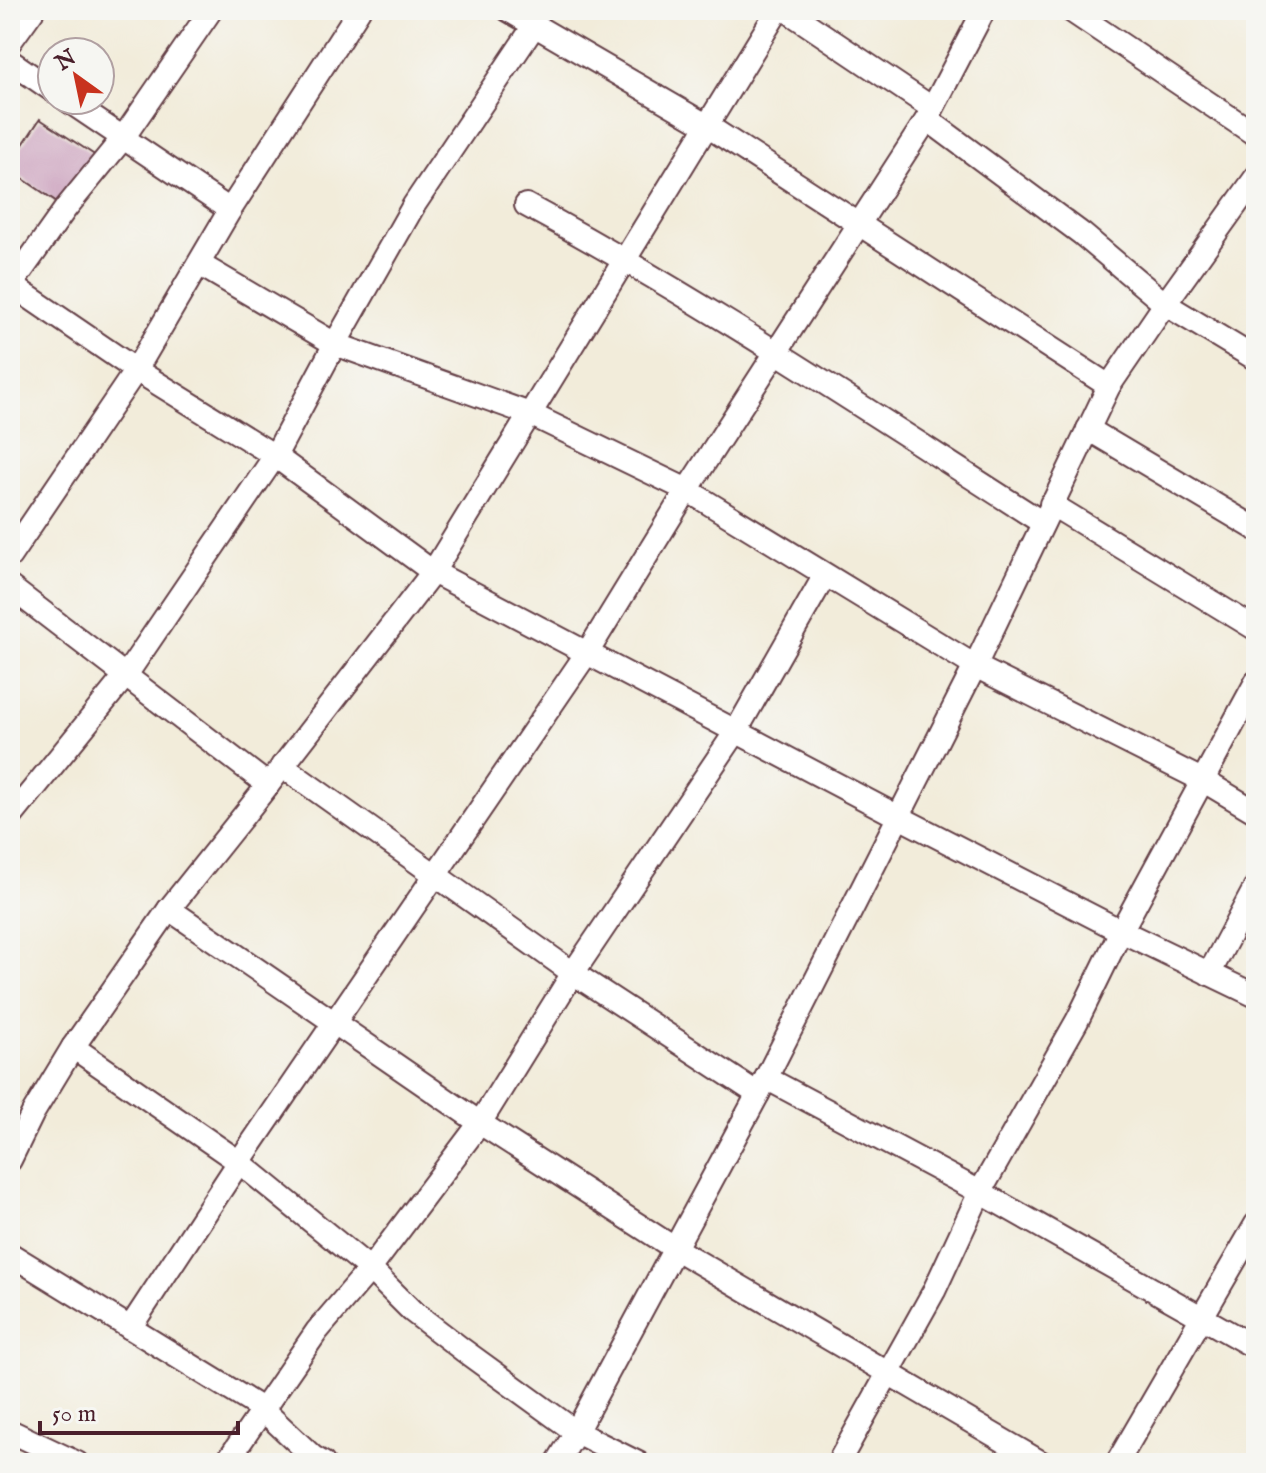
<svg xmlns="http://www.w3.org/2000/svg" width="1266" height="1473" font-family="'IM FELL English',serif">
  <rect width="100%" height="100%" fill="#f6f6f2"/>
  <filter id="ink" filterUnits="userSpaceOnUse"><feTurbulence type="fractalNoise" baseFrequency=".0125" numOctaves="2"/><feDisplacementMap in="SourceGraphic" scale="16" xChannelSelector="R" yChannelSelector="G"/><feConvolveMatrix kernelMatrix="1 2 1 2 8 2 1 2 1" color-interpolation-filters="sRGB"/></filter>
  <filter id="wash" filterUnits="userSpaceOnUse"><feTurbulence type="fractalNoise" baseFrequency=".006" numOctaves="4" result="noise"/><feDisplacementMap in="SourceGraphic" scale="32" xChannelSelector="R" yChannelSelector="G"/><feGaussianBlur stdDeviation="1.8" result="paint"/><feColorMatrix in="noise" values="0 0 0 0 0 0 0 0 0 0 0 0 0 0 0 0 0 1.4 0 .05"/><feComposite in="paint" operator="in"/></filter>
  <g filter="url(#wash)">
    <rect width="100%" height="100%" fill="#f2ecda"/>
    <g id="blocks">
      <!-- building -->
      <path fill="#cba0bd" d="M40 119 99 158 66 208 10 170V164Z"/>
    </g>
  </g>
  <g filter="url(#ink)">
    <use href="#blocks" fill-opacity="0" stroke="#633e45" stroke-width="2"/>
    <g fill="none" stroke-linecap="round" stroke-linejoin="round">
      <defs>
        <g id="street">
          <path d="M508 10 706 125 1109 386"/>
          <path d="M786 10 932 108"/>
          <path d="M1070 10 1256 135"/>
          <path d="M10 42 33 10"/>
          <path d="M10 61 52 90"/>
          <path d="M67 100 230 210"/>
          <path d="M927 119 1082 234 1165 304 1256 359"/>
          <path d="M526 205C704 301 872 414 1043 523"/>
          <path d="M199 264 335 344 530 414 687 490 975 666 1204 781 1256 812"/>
          <path d="M10 284 136 370 275 456 433 572 897 816 1121 931 1256 996"/>
          <path d="M10 287 66 208 123 138 211 10"/>
          <path d="M1088 429 1256 529"/>
          <path d="M1051 504 1256 629"/>
          <path d="M10 556 136 370 230 210 359 10"/>
          <path d="M10 587 268 785"/>
          <path d="M282 766 573 973 758 1094"/>
          <path d="M10 818 126 675 275 456 335 344 414 205 534 26"/>
          <path d="M169 909 480 1123 674 1248 1042 1463"/>
          <path d="M1209 974 1256 886"/>
          <path d="M73 1047 239 1162 370 1269 412 1311 463 1350 576 1432 638 1463"/>
          <path d="M766 1078 980 1192 1256 1348"/>
          <path d="M10 1160 33 1113 73 1047 169 909 268 785 433 572 778 10"/>
          <path d="M10 1254 262 1409 313 1457 323 1463"/>
          <path d="M130 1328 239 1162 587 653 687 490 927 119 984 10"/>
          <path d="M10 1431 77 1463"/>
          <path d="M226 1463 317 1331 370 1269 480 1123 573 973 735 733 825 575"/>
          <path d="M557 1463 576 1432 758 1094 975 666 1109 386 1165 304 1256 177"/>
          <path d="M838 1463 934 1291 980 1192 1077 1021 1121 931 1256 682"/>
          <path d="M1117 1463 1256 1224"/>
        </g>
      </defs>
      <!-- street casing -->
      <use href="#street" stroke="#633e45" stroke-width="26"/>
      <!-- street -->
      <use href="#street" stroke="#fff" stroke-width="22"/>
    </g>
  </g>
  <!-- margin -->
  <rect width="1266" height="1473" fill="none" stroke="#f6f6f2" stroke-width="40"/>
  <!-- north arrow -->
  <g transform="translate(76 76) rotate(327)"><circle r="38" fill="#f6f6f2" stroke="#b1a0a2" stroke-width="2"/>
  <path d="M0-6L14 30L0 20L-14 30Z" fill="#c8321e"/>
  <text y="-12" font-size="22" font-weight="bold" text-anchor="middle" fill="#4a1f2b">N</text>
  </g>
  <!-- scale -->
  <path d="M40 1421v12h198v-12" fill="none" stroke="#4a1f2b" stroke-width="4"/>
  <text x="52" y="1421" font-size="24" fill="#4a1f2b" stroke="#f6f6f2" stroke-width="6" paint-order="stroke">50 m</text>
</svg>
